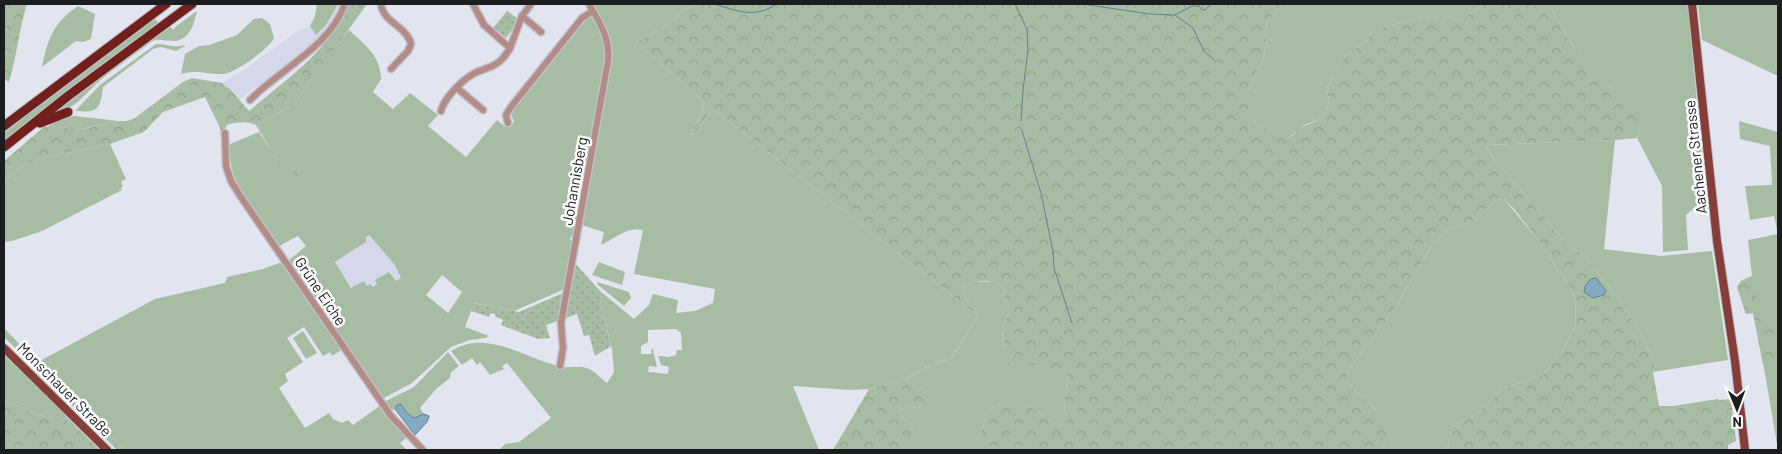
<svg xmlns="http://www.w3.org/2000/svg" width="1782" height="454" font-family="Barlow,sans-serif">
  <defs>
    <pattern id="forest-crowns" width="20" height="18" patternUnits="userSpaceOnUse" patternTransform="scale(1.25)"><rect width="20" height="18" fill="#a7bda3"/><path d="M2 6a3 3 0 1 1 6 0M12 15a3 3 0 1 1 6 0" fill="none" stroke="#8fa28c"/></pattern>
    <pattern id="park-dots" width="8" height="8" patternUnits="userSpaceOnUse" patternTransform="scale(1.25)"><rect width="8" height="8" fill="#a7bda3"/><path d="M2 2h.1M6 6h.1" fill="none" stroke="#8fa28c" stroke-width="1.8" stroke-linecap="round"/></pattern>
  </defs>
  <rect width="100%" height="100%" fill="#e2e4ef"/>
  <!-- built -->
  <g fill="#d5d8eb">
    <path d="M338 4H343L334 21 318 40 239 100 229 88 226 87 222 83 239 73 298 31 310 26 316 35 326 25Z"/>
    <path d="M369 235 395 265 402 278 396 282 389 272 375 281 377 284 372 287 367 286 352 289 335 262 366 242V237Z"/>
  </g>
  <!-- grass -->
  <g fill="#a7bda3" fill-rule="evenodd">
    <path d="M317 4H338L326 25 316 35 310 26 315 16Z"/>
    <path d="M591 4H693L663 27 636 42 700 98C708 111 696 122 690 134L694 135 713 109 977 315 976 319 951 357 932 364 895 382 869 389 850 390 793 386 819 450H499L505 444 519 442 551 418 507 363 502 366 504 369 490 375 480 362 477 365 472 358 462 365 451 351C486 329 523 357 558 366 568 369 580 365 589 369 597 373 600 378 607 383L614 372 612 349 601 305 600 291 634 319 649 305 653 294 678 300 676 313 695 311 713 303 715 289 634 274 643 230C629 226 615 238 603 244H601L604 232 581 225 611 54 608 37ZM676 329 681 333 682 350H677L676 355 669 357 658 356 661 365 669 367 668 374 648 372 649 366 657 367 653 349 652 348 651 354H641V346L648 342V330Z"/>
    <path d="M1283 4H1484L1461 20 1431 17 1410 20 1373 30 1366 41 1344 57 1327 88 1329 102 1326 112 1321 119 1304 125 1287 139 1280 138 1267 130 1255 122 1248 113V90L1254 76 1262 62 1267 42 1265 33 1267 22Z"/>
    <path d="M1549 4H1688L1703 169 1700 172 1692 174 1698 205 1686 215 1688 250 1663 252 1662 186 1637 138 1640 128 1612 88 1596 76 1568 39Z"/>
    <path d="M1698 4H1778V76L1702 40Z"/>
    <path d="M78 6 95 14 91 39 83 42 76 41 42 67C48 38 53 23 78 6Z"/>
    <path d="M197 11C194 24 190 40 174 41 167 41 161 39 154 40 134 55 113 69 95 85 83 97 75 107 58 113L56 112 170 24 172 25 170 27 174 30 175 27Z"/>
    <path d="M587 17C602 15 606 44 607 55L575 237 571 236 570 240 574 243 565 289 514 311 474 303 465 327 489 336 485 338 470 340 451 347 412 383 382 399 288 261 306 246 298 236 279 246C258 216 226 183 230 144L259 132 276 159 258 124 295 104 307 84 349 30C365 45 381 56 381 79L373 92 393 109 410 93 438 115 428 126 466 157 497 120 506 127H511L514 121 510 113ZM369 235 395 265 401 278 396 281 389 272 375 280 377 284 373 287 370 284 367 286 364 281 351 288 335 262 366 242V237ZM442 275 462 292 448 313 426 295Z"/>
    <path d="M153 18 157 21 158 25 4 143V133Z"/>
    <path d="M262 18 270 24 274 38C269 49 236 72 224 74 207 75 200 69 181 74L185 54 199 46 209 45 237 35 254 19Z"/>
    <path d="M156 44C166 43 174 49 184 45L185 46 176 51 161 47 153 49 103 87C100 109 99 113 75 111L100 85Z"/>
    <path d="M74 116 119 121 75 130 59 126 47 127 58 119Z"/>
    <path d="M1739 121 1778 132V450L1762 356 1753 313 1746 314 1737 287 1741 281 1752 276 1748 240 1778 234 1774 216 1750 220 1745 186 1772 185 1770 146 1740 139Z"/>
    <path d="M1615 140 1604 249 1661 256 1712 251 1728 360 1653 372 1655 364 1637 326 1611 289 1581 253 1565 242 1492 157 1485 145Z"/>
    <path d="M110 144 126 179 121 182 123 186 121 188 122 190 42 231 12 241 4 242V181L25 164 50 156Z"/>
    <path d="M1504 199 1536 237 1571 289 1575 300 1576 324 1565 346 1543 375 1502 389 1476 415 1461 422 1451 435 1448 446 1443 450H1380L1386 442 1376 410 1365 397 1354 390 1347 380 1350 368 1398 304 1430 248 1447 229 1474 221 1496 200Z"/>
    <path d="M282 262 343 349 332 356 330 352 323 356 304 327 287 338 303 362 285 374 288 381 279 388 305 428 329 413 333 419 342 423 348 420 353 425 381 405 407 437 400 443 407 450H126L96 423 38 362 155 299 225 283 227 277 263 269Z"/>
    <path d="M599 262 625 272 622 285 592 275Z"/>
    <path d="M597 282 629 292 631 298 624 306 598 285Z"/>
    <path d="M975 282H994L1005 287 1004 299 1011 309C985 355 1024 368 1063 369L1068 375 1064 406 1067 420 1064 425 1058 426 1035 409 1023 406H994L986 413 983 427 976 441V450H914V430L903 418 900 410 908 407 922 408V389L915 387 906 379 932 365 952 359 979 314C970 307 965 299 962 287Z"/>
    <path d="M303 331 317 353 306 359 293 338Z"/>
    <path d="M448 352 459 366 451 372 450 378 436 389 420 408 424 414 414 419 395 407V409L390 411 386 401 414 387Z"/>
    <path d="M4 355 64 413 67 418 61 420H54L4 401Z"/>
  </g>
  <!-- forest -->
  <g fill="url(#forest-crowns)">
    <path d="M4 4H27C19 29 17 56 9 82L4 79Z"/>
    <path d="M348 4H367L324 64 307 84 295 104 258 124 277 160 319 188 320 190 278 163 256 125C246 121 237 122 227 125L221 137 220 128 205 97 163 112 144 132 110 144 50 156 25 164 4 181V161L44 127 59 126 76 130 119 121H127L135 118 183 82 192 78 222 83 226 87 229 88 249 111C283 82 334 47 348 4Z"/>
    <path d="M693 4H1283L1267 22 1265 33 1267 42 1262 62 1254 76 1248 90V113L1255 122 1280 138 1287 139 1294 134 1297 129 1321 119 1326 112 1329 102 1327 88 1344 57 1366 41 1373 30 1410 20 1431 17 1461 20 1484 4H1549L1568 39 1596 75 1612 88 1630 107 1640 128 1637 138 1615 140 1485 145 1492 157 1565 242 1581 253 1611 289 1637 326 1655 364 1653 372 1659 406H1673L1718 399 1719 400 1731 399 1736 441 1728 445V450H1443L1448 446 1451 435 1461 422 1476 415 1502 389 1543 375 1565 346 1576 324 1575 300 1571 289 1536 237 1515 210 1504 199 1496 200 1474 221 1447 229 1430 248 1398 304 1350 368 1347 380 1354 390 1365 397 1389 426 1386 442 1380 450H976V441L983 427 986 413 994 406H1023L1035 409 1058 426 1064 425 1067 420 1064 406 1068 376 1063 369H1052L1021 363 1009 365 1003 359C1008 348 1004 348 1003 338 1002 328 1006 318 1011 309L1004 299 1005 287C989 279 979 280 962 287 965 299 970 307 979 314L952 359 932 365 906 379 915 387 922 389 930 401 922 408 908 407 900 410 903 418 914 430V450H833L869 389 895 382 932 364 951 357 976 319 977 315 713 109 694 135 690 133C697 122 708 111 700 98L636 42 663 27Z"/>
    <path d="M1752 276 1754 290 1764 314 1778 319V361L1763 365 1753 313 1746 314 1737 287 1741 281Z"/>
    <path d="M4 328 96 423 126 450H117L4 337Z"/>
    <path d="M4 401 54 420H61L67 418 100 450H4Z"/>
  </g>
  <!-- park -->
  <g fill="url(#park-dots)">
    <path d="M507 11 517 18 512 30 506 38 493 28Z"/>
    <path d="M575 263 600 291 601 305 611 346 595 356 589 335 584 336 577 314 546 325 550 338 538 339 501 325 503 320 495 316V314L491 313 489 317 471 311 473 303 519 312 570 290Z"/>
  </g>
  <!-- water -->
  <g fill="#84aac4" stroke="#658093">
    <path d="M1596 278 1606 291 1604 295 1593 298 1584 292 1585 286 1591 279Z"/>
    <path d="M401 404 406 412 414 418 424 414 429 416 427 422 415 435 395 409 397 405Z"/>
  </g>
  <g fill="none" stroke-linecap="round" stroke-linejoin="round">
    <!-- stream -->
    <g stroke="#658093" stroke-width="1">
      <path d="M714 4C738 11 754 19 777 4"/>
      <path d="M1015 4 1027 29 1028 50 1023 90 1021 121"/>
      <path d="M1082 4 1150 14 1175 15 1193 28 1204 51 1214 60"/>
      <path d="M1223 4H1225"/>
      <path d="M1175 15 1192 6H1199L1202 10 1206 9 1211 4"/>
      <path d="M1022 131 1041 193 1053 252 1054 268 1072 323"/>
    </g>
    <defs>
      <g id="minor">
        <path d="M381 4C383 23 407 26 411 44L408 51 391 69"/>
        <path d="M522 16 541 32"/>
        <path d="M510 48 522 16 531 4"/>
        <path d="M457 88 483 110"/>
        <path d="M250 100C280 69 330 47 345 4"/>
        <path d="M441 111C444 98 463 79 475 73 485 68 496 67 503 58 506 55 508 51 510 48L484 25 473 4"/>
        <path d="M508 123 506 115 511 107 582 18 593 11"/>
        <path d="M225 133 226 166 231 181 241 197 391 416 423 450"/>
        <path d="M560 366 563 348 561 323 608 61C610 37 600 24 589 4"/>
      </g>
      <g id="major">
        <path d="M1692 4 1717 241 1735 361 1745 450"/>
        <path d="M4 348 107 450"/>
      </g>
      <g id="highway">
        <path d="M40 123 68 112"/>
        <path d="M4 126 166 4"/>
        <path d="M4 147 68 96 192 4"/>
      </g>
    </defs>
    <!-- minor casing -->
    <use href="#minor" stroke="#bec0ca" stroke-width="9"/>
    <!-- major casing -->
    <use href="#major" stroke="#bec0ca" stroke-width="10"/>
    <!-- highway casing -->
    <use href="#highway" stroke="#bec0ca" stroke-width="11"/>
    <!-- minor -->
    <use href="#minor" stroke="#b58b86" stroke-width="6"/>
    <!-- major -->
    <use href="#major" stroke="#863f38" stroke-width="8"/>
    <!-- highway -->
    <use href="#highway" stroke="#72201c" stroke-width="9"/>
  </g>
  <g text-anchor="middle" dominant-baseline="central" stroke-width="5" stroke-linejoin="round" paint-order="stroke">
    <!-- street labels -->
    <g font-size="15" fill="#1c1d21" stroke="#fff">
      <text transform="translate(1695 157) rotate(-96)">Aachener Strasse</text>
      <text transform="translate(574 181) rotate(-80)">Johannisberg</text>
      <text transform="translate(321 291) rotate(56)">Grüne Eiche</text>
      <text transform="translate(65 389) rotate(45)">Monschauer Straße</text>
    </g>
  </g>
  <!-- border -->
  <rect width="1782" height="454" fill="none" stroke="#1c1d21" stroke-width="10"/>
  <!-- north arrow -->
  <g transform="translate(1737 409) rotate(179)" stroke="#ffffff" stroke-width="4" paint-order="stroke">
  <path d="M0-4L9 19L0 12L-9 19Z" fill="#1c1d21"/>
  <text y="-8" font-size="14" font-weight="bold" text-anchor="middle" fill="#1c1d21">N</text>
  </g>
</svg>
